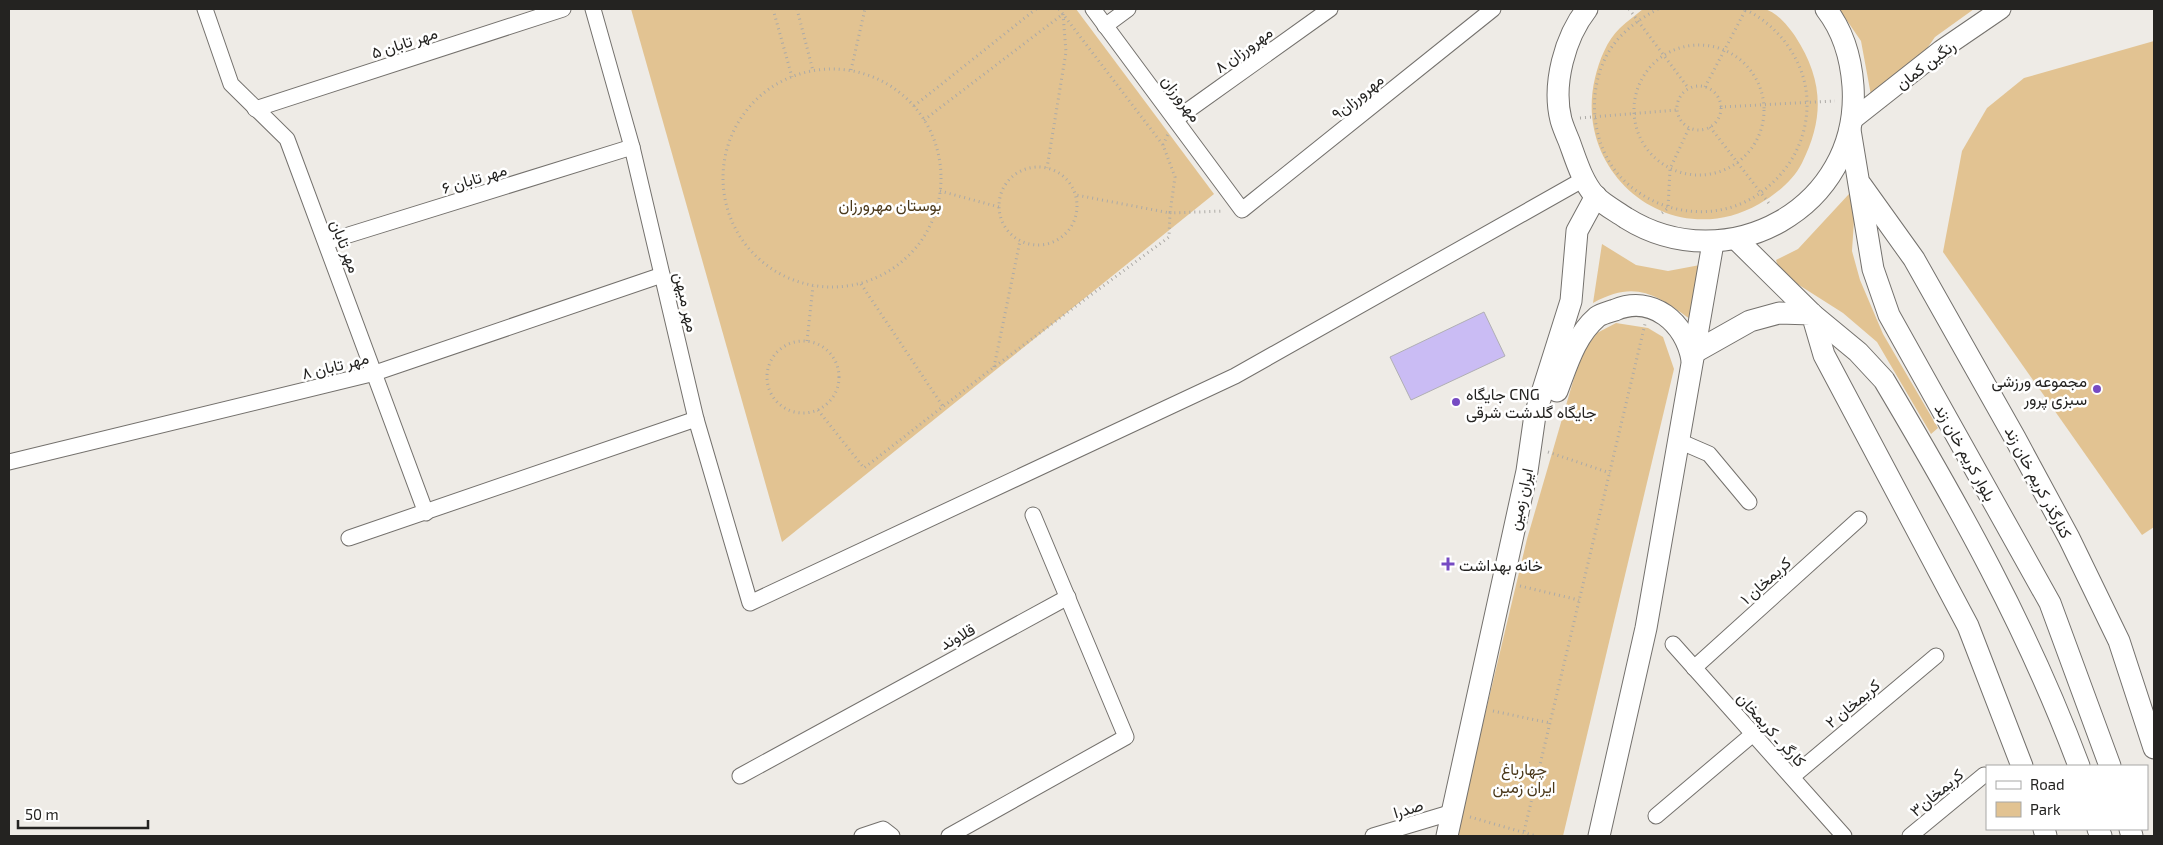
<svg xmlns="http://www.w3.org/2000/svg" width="2163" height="845" font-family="'Exo 2',Vazirmatn,sans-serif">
  <rect width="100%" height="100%" fill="#eeebe6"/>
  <!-- green -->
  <g fill="#e2c392">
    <path d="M631 9H1076L1214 194 782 542Z"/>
    <path d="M1643 9C1671 9 1699 9 1727 9 1738 9 1753 7 1764 9 1776 11 1789 27 1795 36 1823 79 1825 117 1802 163 1793 181 1775 195 1759 204 1672 254 1572 174 1595 78 1599 61 1607 40 1620 28 1627 21 1636 15 1643 9Z"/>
    <path d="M1839 9H1974L1935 37 1886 107 1873 106 1861 41Z"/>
    <path d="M2154 41V527L2142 535 1943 252 1962 151 1987 108 2024 78Z"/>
    <path d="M1849 194 1855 205 1852 251 1860 280 1883 334 1938 428 1931 434 1877 342 1843 313 1780 273 1776 260 1798 249Z"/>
    <path d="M1602 244 1636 265 1668 271 1700 265 1690 319C1655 294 1635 280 1593 303Z"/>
    <path d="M1616 323 1648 328 1663 337 1674 369 1563 836H1456L1527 539 1581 354 1597 333Z"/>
  </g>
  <!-- building -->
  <path fill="#cabcf4" stroke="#b0afb4" d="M1484 312 1505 356 1411 400 1390 357Z"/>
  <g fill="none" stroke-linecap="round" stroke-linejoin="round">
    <defs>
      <g id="minor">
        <path d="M205 9 231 84 287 139 426 513"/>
        <path d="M593 9 632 147 696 419 750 603 1235 376 1584 179"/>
        <path d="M1093 9 1242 210 1493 9"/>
        <path d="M1105 26 1128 9"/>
        <path d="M255 109 563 9"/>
        <path d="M1176 119 1330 9"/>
        <path d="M326 242 632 147"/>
        <path d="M1679 441 1709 454 1749 502"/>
        <path d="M9 462 375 373 662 275"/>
        <path d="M349 538 696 419"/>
        <path d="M1673 644 1844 836"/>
        <path d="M1694 668 1859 519"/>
        <path d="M740 776 1068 597"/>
        <path d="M1792 777 1936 656"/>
        <path d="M1656 816 1753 734"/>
        <path d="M862 836 883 829 892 836"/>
        <path d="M949 836 1126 737 1033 515"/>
        <path d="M1373 836 1453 812"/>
        <path d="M1910 836 1984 775"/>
      </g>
      <path id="tertiary" d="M1851 121 1941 50 2001 9"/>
      <g id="secondary">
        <path d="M1587 9C1565 37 1552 84 1561 120 1563 127 1566 134 1569 141 1576 160 1582 181 1595 196 1604 205 1616 211 1626 218 1727 281 1861 208 1853 86 1851 58 1843 31 1826 9"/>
        <path d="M1850 130 1873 269 1889 315 2050 603 2110 766"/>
        <path d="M1861 185 1914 259 2015 438 2069 538 2119 641 2154 748"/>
        <path d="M1736 239 1812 314 1858 352 1884 380C1959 506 2028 629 2079 766"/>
        <path d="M1695 352 1750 321 1779 313 1812 314 1824 355 1968 626 2022 766"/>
        <path d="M1557 391C1567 365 1575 336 1597 317 1601 314 1609 312 1615 310 1652 294 1686 323 1692 360"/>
        <path d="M2044 829 2046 836"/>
        <path d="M2098 829 2101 836"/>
        <path d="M2130 829 2132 836"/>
        <path d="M1447 836 1527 471 1535 415 1571 301 1577 231 1596 196"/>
        <path d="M1599 836 1646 628 1713 243"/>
      </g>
    </defs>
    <!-- minor casing -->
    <use href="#minor" stroke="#74716d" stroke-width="17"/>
    <!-- tertiary casing -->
    <use href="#tertiary" stroke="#74716d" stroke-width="21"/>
    <!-- secondary casing -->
    <use href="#secondary" stroke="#74716d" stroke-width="23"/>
    <!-- path -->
    <g stroke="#acaaa6" stroke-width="3" stroke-dasharray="1 4" stroke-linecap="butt">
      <path d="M773 9 792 77"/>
      <path d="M797 9 813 71"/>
      <path d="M1059 9 1163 145 1175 177 1170 213 1076 195"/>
      <path d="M1629 9 1689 89"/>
      <path d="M1658 9C1643 17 1631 25 1619 38 1586 74 1587 138 1618 174 1657 219 1727 225 1770 185 1794 164 1808 134 1807 101 1806 62 1779 25 1744 9"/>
      <circle cx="1699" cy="110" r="65"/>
      <circle cx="832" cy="178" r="109"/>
      <path d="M851 70 865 9"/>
      <circle cx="1699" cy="108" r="22"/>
      <path d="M1705 87 1746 9"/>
      <path d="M914 106 1036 9"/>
      <path d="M1720 107 1835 101"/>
      <path d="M1580 118 1677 110"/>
      <path d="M924 120 1063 14 1066 52 1047 168"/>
      <path d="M1710 127 1771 206"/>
      <path d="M1163 145 1168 134"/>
      <circle cx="1038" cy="206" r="39"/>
      <path d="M940 191 999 207"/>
      <path d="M1662 213 1668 208 1670 169 1689 128"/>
      <path d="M861 284 944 408"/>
      <path d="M807 341 813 286"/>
      <circle cx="803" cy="377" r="36"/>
      <path d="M994 367 1020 241"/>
      <path d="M818 410 864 468 994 367 1169 237 1170 213 1224 211"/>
      <path d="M1548 452 1610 473"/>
      <path d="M1520 586 1579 600"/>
      <path d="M1493 711 1550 723"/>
      <path d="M1470 817 1536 836"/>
      <path d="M1523 836 1645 324"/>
    </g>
    <!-- minor -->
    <use href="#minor" stroke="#fff" stroke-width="15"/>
    <!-- tertiary -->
    <use href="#tertiary" stroke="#fff" stroke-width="19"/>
    <!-- secondary -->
    <use href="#secondary" stroke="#fff" stroke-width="21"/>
  </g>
  <!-- markers -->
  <g fill="#764bc3" stroke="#fff" stroke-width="2">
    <circle cx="2097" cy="389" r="5"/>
    <circle cx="1456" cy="402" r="5"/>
    <path d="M1445.5 556.5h5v5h5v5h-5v5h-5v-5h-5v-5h5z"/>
  </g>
  <g text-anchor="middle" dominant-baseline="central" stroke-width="5" stroke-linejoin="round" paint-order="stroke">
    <!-- street labels -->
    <g font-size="16" fill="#242321" stroke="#fff">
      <text transform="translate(404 42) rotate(-18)">مهر تابان ۵</text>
      <text transform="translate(1243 49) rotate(-36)">مهرورزان ۸</text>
      <text transform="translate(1925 64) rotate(-37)">رنگین کمان</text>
      <text transform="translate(1357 96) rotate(-39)">مهرورزان۹</text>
      <text transform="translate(1182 98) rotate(53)">مهرورزان</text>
      <text transform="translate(474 178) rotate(-17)">مهر تابان ۶</text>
      <text transform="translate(346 246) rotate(69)">مهر تابان</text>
      <text transform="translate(687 302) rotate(77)">مهر میهن</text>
      <text transform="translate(335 365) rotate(-14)">مهر تابان ۸</text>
      <text transform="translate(1966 452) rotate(61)">بلوار کریم خان زند</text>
      <text transform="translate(2039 482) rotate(62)">کنارگذر کریم خان زند</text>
      <text transform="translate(1520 499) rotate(-77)">ایران زمین</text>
      <text transform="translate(1765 580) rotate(-42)">کریمخان ۱</text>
      <text transform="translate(957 636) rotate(-28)">قلاوند</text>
      <text transform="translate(1852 703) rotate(-40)">کریمخان ۲</text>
      <text transform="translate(1772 729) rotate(48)">کارگر ـ کریمخان</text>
      <text transform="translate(1936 792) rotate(-40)">کریمخان۳</text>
      <text transform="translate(1408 808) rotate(-17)">صدرا</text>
    </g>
    <!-- park labels -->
    <g font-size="16" fill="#4a381a" stroke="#fff">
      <text x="890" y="204">بوستان مهرورزان</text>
      <text x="1524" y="768">چهارباغ<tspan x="1524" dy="18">ایران زمین</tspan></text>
    </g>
    <!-- poi labels -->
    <g font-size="16" fill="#242321" stroke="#fff" text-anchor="start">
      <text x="2087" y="380" text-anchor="end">مجموعه ورزشی<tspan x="2087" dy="18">سبزی پرور</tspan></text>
      <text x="1466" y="393">جایگاه CNG<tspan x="1466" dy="18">جایگاه گلدشت شرقی</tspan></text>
      <text x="1459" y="564">خانه بهداشت</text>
    </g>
  </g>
  <!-- border -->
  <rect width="2163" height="845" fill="none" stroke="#242321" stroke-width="20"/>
  <!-- legend -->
  <rect x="1986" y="765" width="162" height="65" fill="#ffffff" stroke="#a7a7a6"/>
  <rect x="1996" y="781" width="25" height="8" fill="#ffffff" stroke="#a7a7a6"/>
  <text x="2030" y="790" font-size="15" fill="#242321">Road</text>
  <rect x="1996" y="802" width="25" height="15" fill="#e2c392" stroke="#a7a7a6"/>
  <text x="2030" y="815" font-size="15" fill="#242321">Park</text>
  <!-- scale -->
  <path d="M18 820v8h130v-8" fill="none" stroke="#242321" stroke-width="2.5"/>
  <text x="25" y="820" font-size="15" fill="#242321" stroke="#ffffff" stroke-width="4" paint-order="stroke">50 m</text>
</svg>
